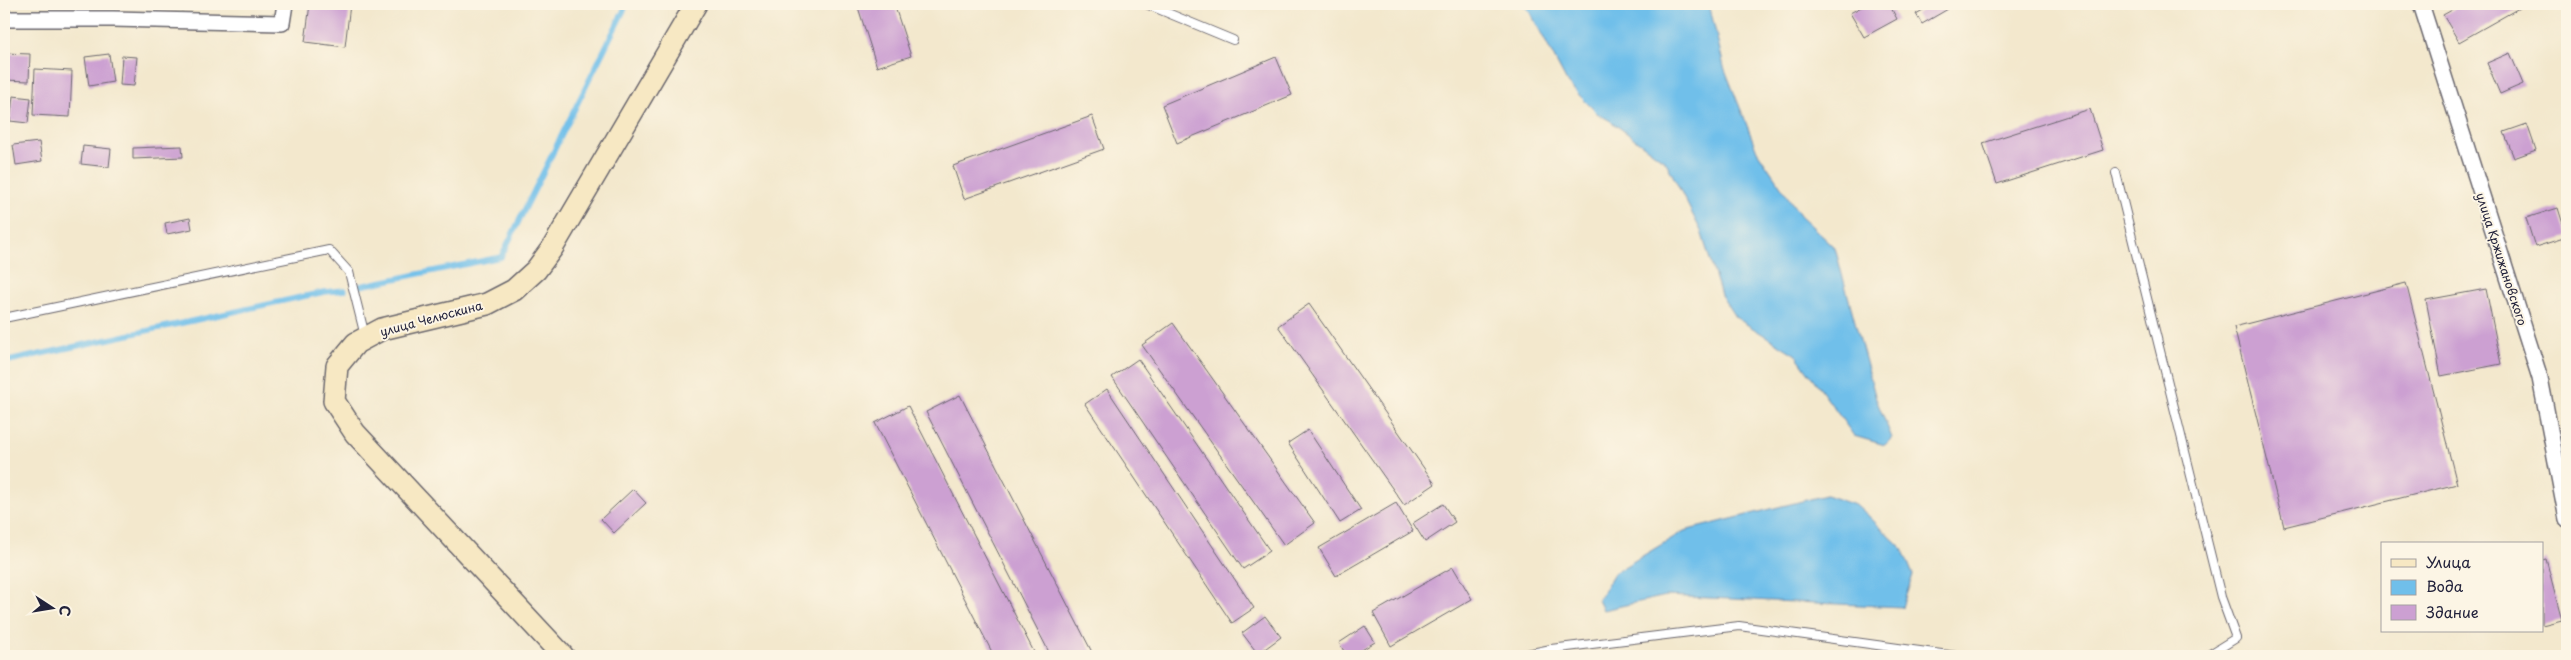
<svg xmlns="http://www.w3.org/2000/svg" width="2571" height="660" font-family="'Playpen Sans',sans-serif">
  <rect width="100%" height="100%" fill="#fcf5e5"/>
  <filter id="ink" filterUnits="userSpaceOnUse"><feTurbulence type="fractalNoise" baseFrequency=".02" numOctaves="2"/><feDisplacementMap in="SourceGraphic" scale="10" xChannelSelector="R" yChannelSelector="G"/><feConvolveMatrix kernelMatrix="1 2 1 2 8 2 1 2 1" color-interpolation-filters="sRGB"/></filter>
  <filter id="wash" filterUnits="userSpaceOnUse"><feTurbulence type="fractalNoise" baseFrequency=".0096" numOctaves="4" result="noise"/><feDisplacementMap in="SourceGraphic" scale="20" xChannelSelector="R" yChannelSelector="G"/><feGaussianBlur stdDeviation="1.12" result="paint"/><feColorMatrix in="noise" values="0 0 0 0 0 0 0 0 0 0 0 0 0 0 0 0 0 1.4 0 .05"/><feComposite in="paint" operator="in"/></filter>
  <g filter="url(#wash)">
    <rect width="100%" height="100%" fill="#f3e8cd"/>
    <!-- water -->
    <g fill="#70bfea" stroke="#497092">
      <path d="M1522 4H1709L1724 67 1757 151 1800 215 1835 248 1876 399 1892 438 1885 445 1854 436 1796 355 1735 317 1721 295 1701 231 1666 162 1609 120 1598 114 1568 84 1530 12Z"/>
      <path d="M1826 495 1858 506 1902 548 1913 575 1902 607 1666 596 1603 610 1598 600 1614 573 1684 531Z"/>
    </g>
    <g fill="none" stroke-linecap="round" stroke-linejoin="round">
      <!-- stream -->
      <g stroke="#70bfea" stroke-width="5.5">
        <path d="M360 286 501 257 627 4"/>
        <path d="M4 362 324 292 345 290"/>
      </g>
    </g>
    <g id="blocks">
      <!-- building -->
      <g fill="#cca0d2">
        <path d="M310 4H350L345 47 305 42Z"/>
        <path d="M857 4H894L911 56 877 67Z"/>
        <path d="M1867 4H1889L1897 19 1864 37 1850 13Z"/>
        <path d="M1933 4H1945L1948 9 1922 24 1916 14Z"/>
        <path d="M2463 4H2516L2519 8 2459 42 2443 15Z"/>
        <path d="M4 53 30 54 29 81 4 80Z"/>
        <path d="M2510 53 2523 84 2500 94 2487 63Z"/>
        <path d="M109 54 113 82 89 86 85 57Z"/>
        <path d="M122 56 137 57 134 86 120 85Z"/>
        <path d="M1276 57 1292 95 1177 143 1162 105Z"/>
        <path d="M35 69 72 71 70 117 33 115Z"/>
        <path d="M13 96 31 98 28 123 10 121Z"/>
        <path d="M2090 109 2103 150 1997 184 1983 143Z"/>
        <path d="M1092 116 1104 149 964 199 953 166Z"/>
        <path d="M2527 124 2536 150 2514 158 2504 132Z"/>
        <path d="M39 142 42 161 16 165 13 145Z"/>
        <path d="M83 146 111 149 109 167 81 164Z"/>
        <path d="M182 146 183 157 133 159V148Z"/>
        <path d="M2558 208 2567 237 2535 247 2526 218Z"/>
        <path d="M190 218 192 229 167 234 165 223Z"/>
        <path d="M2406 283 2457 484 2284 527 2234 327Z"/>
        <path d="M2486 289 2501 364 2441 376 2426 300Z"/>
        <path d="M1309 304 1435 484 1404 505 1278 326Z"/>
        <path d="M1173 323 1315 523 1284 545 1142 345Z"/>
        <path d="M1138 359 1270 551 1243 569 1112 377Z"/>
        <path d="M1107 389 1254 608 1232 623 1085 404Z"/>
        <path d="M960 395 1094 656H1051L926 412Z"/>
        <path d="M908 406 1036 656H994L875 423Z"/>
        <path d="M1308 430 1361 510 1340 523 1288 443Z"/>
        <path d="M633 489 646 503 614 533 601 519Z"/>
        <path d="M1396 503 1413 531 1336 576 1319 548Z"/>
        <path d="M1443 504 1455 522 1425 542 1413 523Z"/>
        <path d="M2546 559 2562 620 2542 625V560Z"/>
        <path d="M1453 567 1472 599 1391 646 1373 613Z"/>
        <path d="M1265 616 1281 637 1258 654 1242 633Z"/>
        <path d="M1365 626 1375 642 1352 656H1347L1339 643Z"/>
      </g>
    </g>
  </g>
  <g filter="url(#ink)">
    <use href="#blocks" fill-opacity="0" stroke="#6b676e" stroke-width="1"/>
    <g fill="none" stroke-linecap="round" stroke-linejoin="round">
      <defs>
        <g id="lane">
          <path d="M1146 4 1233 40"/>
          <path d="M2116 173 2221 597 2236 638 2207 656"/>
          <path d="M4 318 329 250 349 272 365 336"/>
          <path d="M1517 656 1551 649 1739 626 1956 656"/>
        </g>
        <g id="street">
          <path d="M2421 4 2540 378 2567 519"/>
          <path d="M4 19H113L282 23 285 4"/>
        </g>
        <path id="secondary" d="M563 656 355 433 334 401 337 366 356 343 382 329 487 304 514 290 536 270 553 247 696 4"/>
      </defs>
      <!-- lane casing -->
      <use href="#lane" stroke="#6b676e" stroke-width="10"/>
      <!-- street casing -->
      <use href="#street" stroke="#6b676e" stroke-width="18"/>
      <!-- secondary casing -->
      <use href="#secondary" stroke="#6b676e" stroke-width="24"/>
      <!-- lane -->
      <use href="#lane" stroke="#fff" stroke-width="8"/>
      <!-- street -->
      <use href="#street" stroke="#fff" stroke-width="15"/>
      <!-- secondary -->
      <use href="#secondary" stroke="#f7e8c3" stroke-width="21"/>
    </g>
  </g>
  <g text-anchor="middle" dominant-baseline="central" stroke-width="4" stroke-linejoin="round" paint-order="stroke">
    <!-- street labels -->
    <g font-size="12" fill="#22223b" stroke="#fcf5e5">
      <text transform="translate(2502 259) rotate(72)">улица Кржижановского</text>
      <text transform="translate(431 318) rotate(-15)">улица Челюскина</text>
    </g>
  </g>
  <!-- margin -->
  <rect width="2571" height="660" fill="none" stroke="#fcf5e5" stroke-width="20"/>
  <!-- legend -->
  <rect x="2381" y="542" width="162" height="90" fill="#fcf5e5" stroke="#a5a1a1"/>
  <rect x="2391" y="559" width="25" height="8" fill="#f7e8c3" stroke="#a5a1a1"/>
  <text x="2426" y="568" font-size="15" fill="#22223b">Улица</text>
  <rect x="2391" y="580" width="25" height="15" fill="#70bfea" stroke="#a5a1a1"/>
  <text x="2426" y="592" font-size="15" fill="#22223b">Вода</text>
  <rect x="2391" y="605" width="25" height="15" fill="#cca0d2" stroke="#a5a1a1"/>
  <text x="2426" y="618" font-size="15" fill="#22223b">Здание</text>
  <!-- north arrow -->
  <g transform="translate(52 608) rotate(102)" stroke="#fcf5e5" stroke-width="4" paint-order="stroke">
  <path d="M0-4L9 19L0 12L-9 19Z" fill="#22223b"/>
  <text y="-8" font-size="14" font-weight="bold" text-anchor="middle" fill="#22223b">С</text>
  </g>
</svg>
